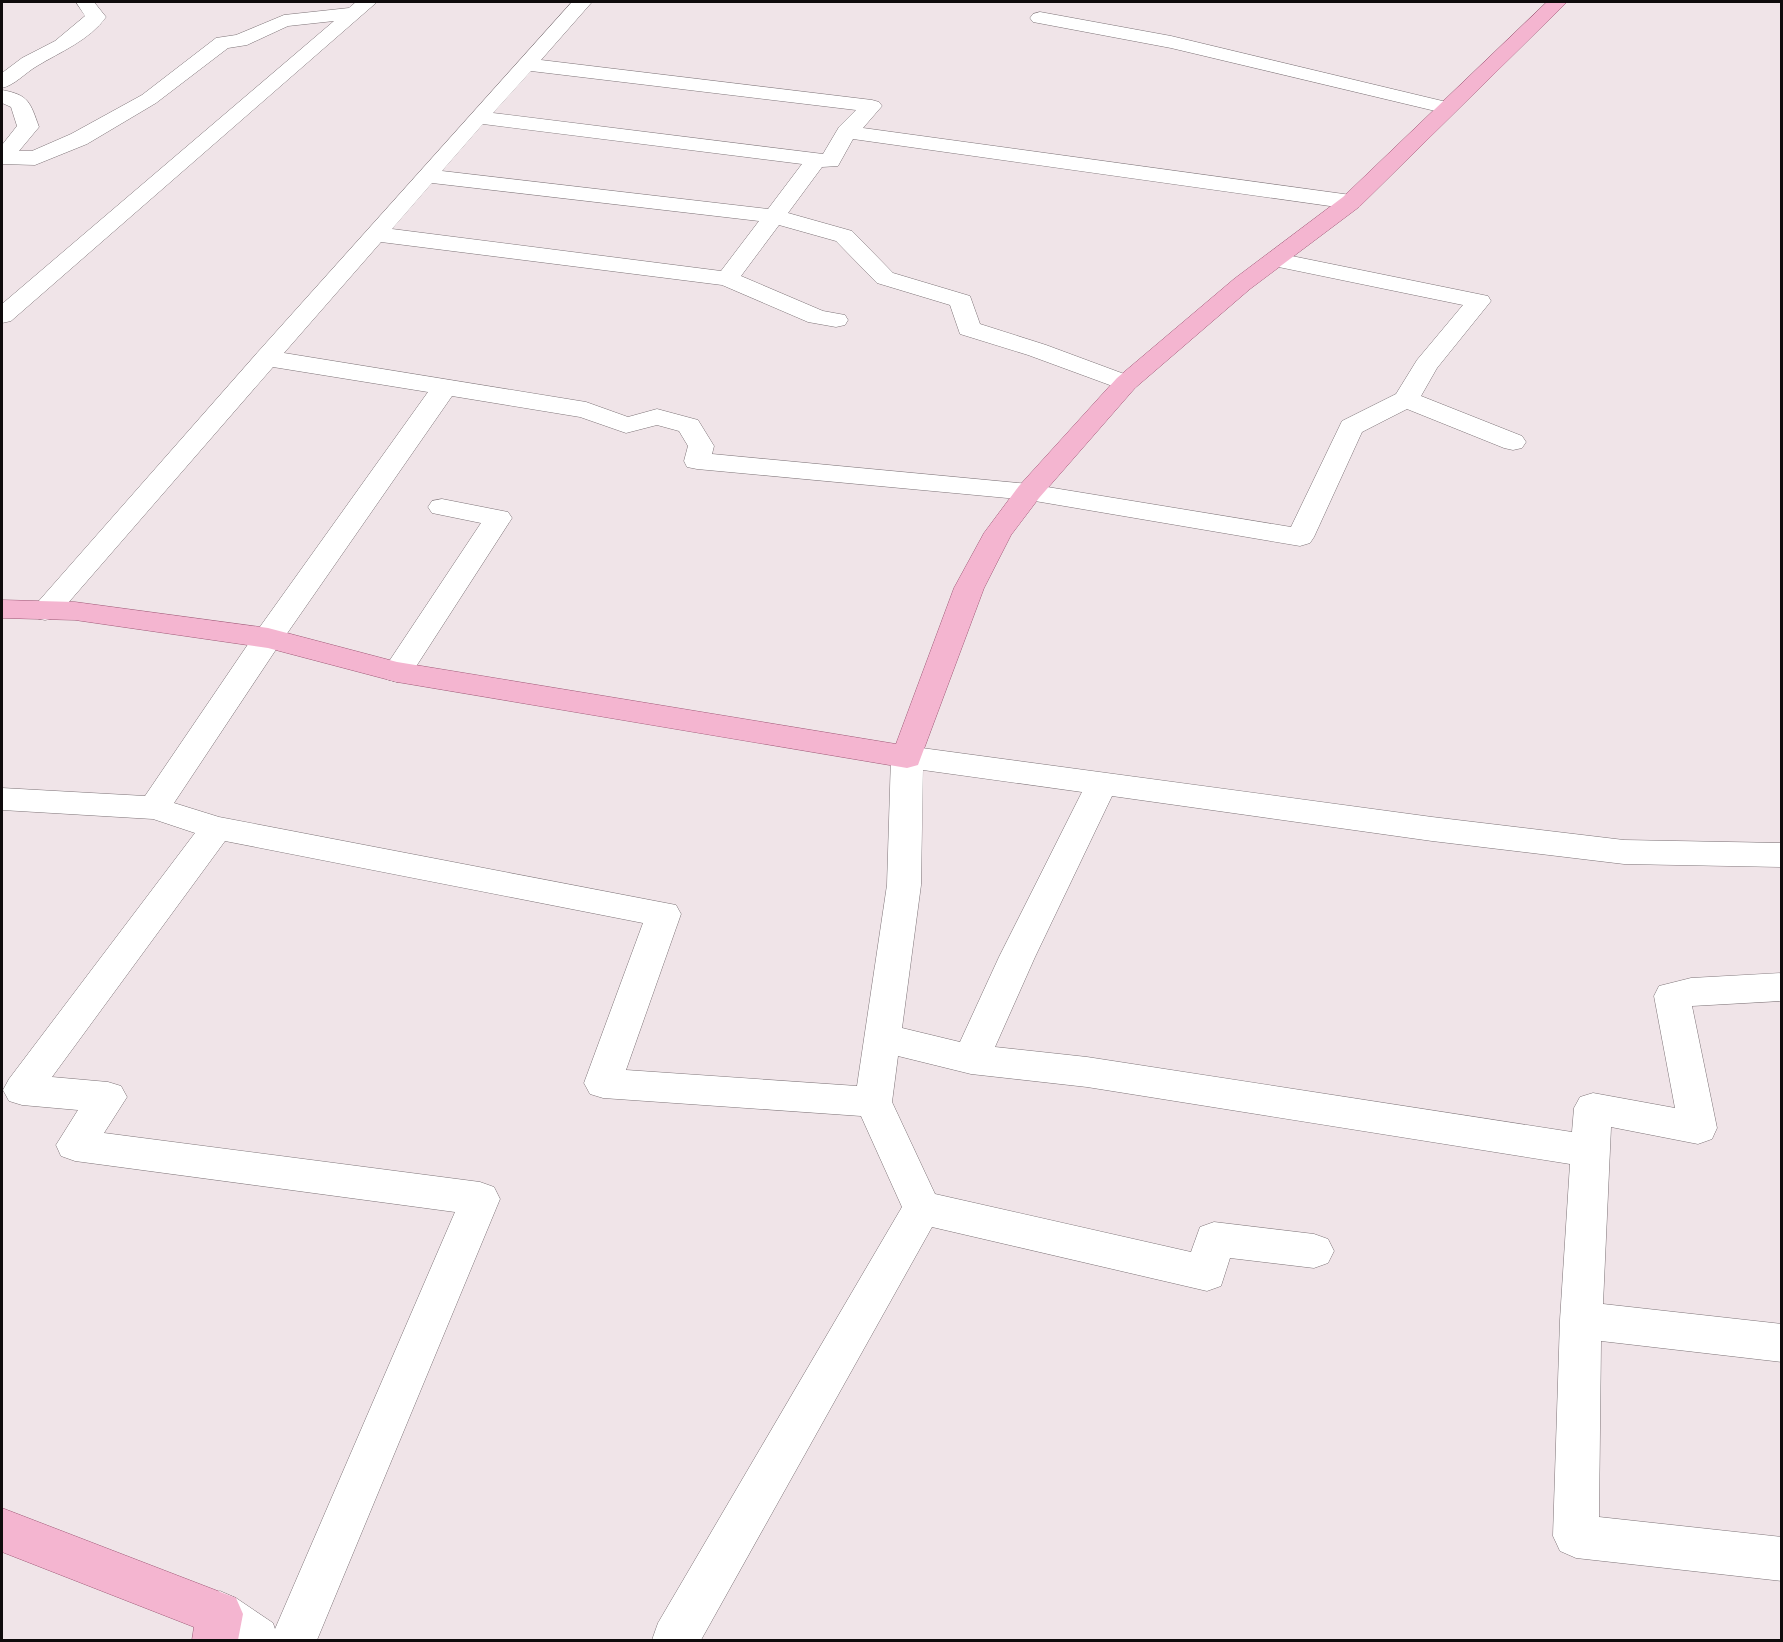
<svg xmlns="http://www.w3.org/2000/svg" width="1783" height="1642" font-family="Karla,sans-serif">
  <rect width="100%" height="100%" fill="#f0e4e8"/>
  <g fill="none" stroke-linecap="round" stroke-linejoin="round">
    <defs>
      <g id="minor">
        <path d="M76 2H94L106 17C90 40 60 52 37 66 25 73 15 85 2 88V73L22 58 55 41 85 16Z"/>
        <path d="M356 2H377L11 321 2 323V304L334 21 288 26 247 45 228 48 156 103 87 144 35 165 2 164V145L17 126 11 107 2 103V90C29 95 30 102 39 127L19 151H32L71 134 142 95 216 38 236 35 284 15 349 8Z"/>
        <path d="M572 2H592L541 60 872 100 879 102 882 106 863 128 1351 195 1359 197 1362 202 1359 207 1351 209 853 139 838 166 822 167 788 213 852 231 893 273 970 296 980 324 1046 345 1135 378 1139 383 1135 388 1126 391 1028 355 960 334 950 305 877 283 836 241 779 225 741 276 823 311 845 315 848 320 845 325 836 327 808 322 722 285 381 242 284 353 586 402 628 417 657 409 698 420 714 446 712 454 1029 484 1291 527 1342 421 1396 394 1417 360 1463 305 1269 265 1265 260 1269 255 1277 253 1488 296 1491 301 1437 368 1421 396 1522 436 1526 442 1522 448 1513 450 1504 448 1407 409 1362 432 1314 537 1310 543 1300 546 1029 500 697 469 687 467 684 461 688 446 679 431 657 425 626 433 580 417 452 396 279 645 174 803 219 817 676 905 681 914 626 1070 857 1086 887 885 891 757 896 749 907 746 1432 817 1624 840 1782 843V867L1624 864 1432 841 1112 796 1035 957 995 1047 1087 1057 1572 1132 1574 1108 1580 1097 1593 1093 1675 1108 1654 996 1659 986 1691 978 1782 973V1001L1692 1006 1717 1128 1712 1139 1698 1144 1611 1127 1603 1304 1782 1324V1362L1601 1341 1599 1517 1782 1537V1581L1576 1558 1560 1551 1553 1536 1560 1320 1570 1164 1087 1087 971 1074 898 1056 892 1102 935 1194 1191 1252 1200 1227 1214 1222 1314 1234 1328 1239 1334 1251 1328 1263 1314 1268 1230 1258 1221 1286 1207 1291 932 1227 701 1640H652L658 1623 902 1207 861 1116 603 1098 590 1094 584 1083 643 923 225 841 52 1077 108 1082 121 1086 127 1097 104 1133 480 1182 494 1187 500 1199 317 1640H217L204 1630 197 1614 204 1598 220 1591 236 1598 273 1623 275 1629 455 1212 75 1161 61 1156 56 1145 78 1110 22 1105 9 1101 3 1090 9 1079 195 833 153 819 2 810V788L145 796 257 631 428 392 273 367 55 618 45 620 35 618 30 611 257 353ZM531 71 856 110 839 127 823 154 493 113ZM483 124 802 164 768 209 442 171ZM432 183 759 221 721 271 392 229ZM923 770 1082 792 999 957 960 1042 902 1028 921 885Z"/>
        <path d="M1040 12 1171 36 1455 104 1458 108 1455 112 1448 114 1171 48 1033 22 1030 18 1033 14Z"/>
        <path d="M442 499 508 512 512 518 408 679 397 682 386 679 382 672 481 523 432 513 428 507 432 501Z"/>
      </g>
      <g id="major">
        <path d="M1547 2H1567L1359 207 1250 289 1135 388 1039 498 1011 535 984 588 918 765 907 768 397 682 268 648 75 620 2 618V600L75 602 268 628 397 662 896 744 954 588 984 533 1019 486 1117 378 1234 279 1343 197Z"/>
        <path d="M2 1508 236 1598 243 1614 238 1640H192L194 1627 2 1552Z"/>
      </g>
    </defs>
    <!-- minor casing -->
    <use href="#minor" stroke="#7d7377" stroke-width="1"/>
    <!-- major casing -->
    <use href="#major" stroke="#9f5977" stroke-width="1"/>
    <!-- minor -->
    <use href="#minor" fill="#fff" fill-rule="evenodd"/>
    <!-- major -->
    <use href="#major" fill="#f4b5d0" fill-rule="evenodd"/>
  </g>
  <!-- border -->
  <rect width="1783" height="1642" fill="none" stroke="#0f0b0c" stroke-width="6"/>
</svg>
